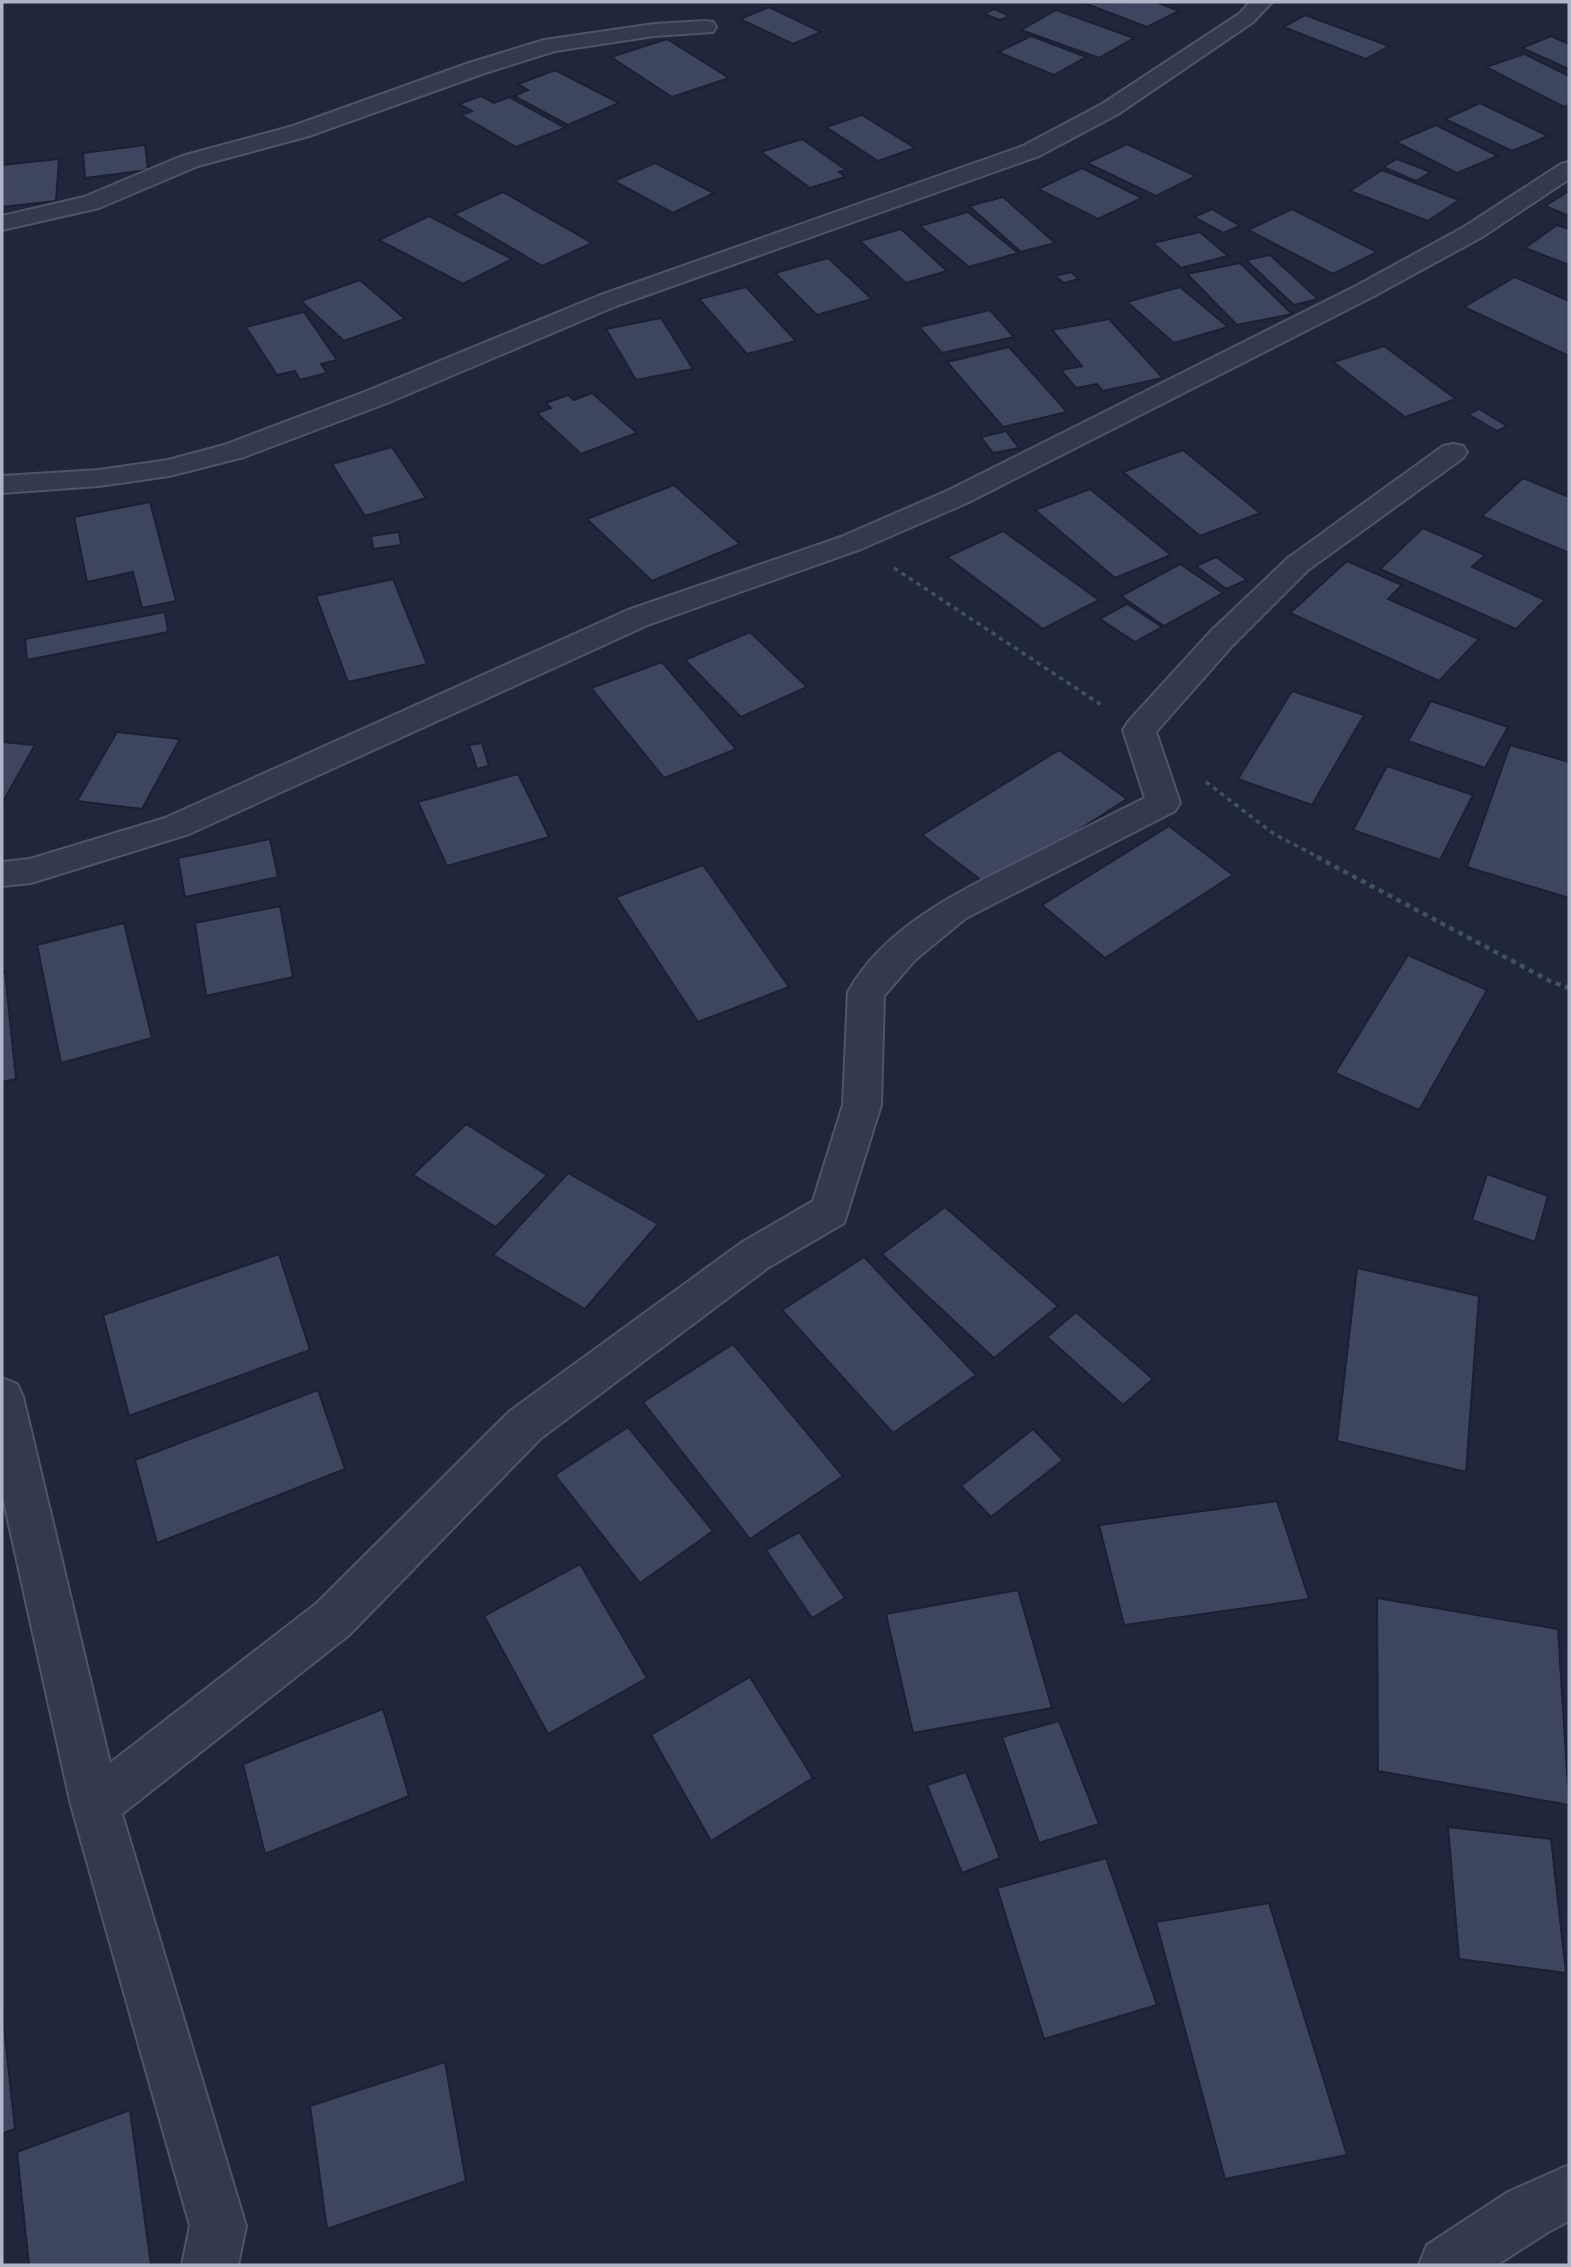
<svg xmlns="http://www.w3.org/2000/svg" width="1571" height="2267" font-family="'DejaVu Sans',sans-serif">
  <rect width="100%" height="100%" fill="#20273d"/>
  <!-- building -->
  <g fill="#3e465f" stroke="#1b2133" stroke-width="2">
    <path d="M1156 2 1179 11 1147 27 1084 3Z"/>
    <path d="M769 7 821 32 793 44 740 19Z"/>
    <path d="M994 9 1010 16 1000 20 984 14Z"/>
    <path d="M1056 10 1134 38 1099 58 1021 30Z"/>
    <path d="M1305 15 1389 46 1366 59 1283 27Z"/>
    <path d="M1031 36 1086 57 1054 75 998 52Z"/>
    <path d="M1551 36 1569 44V69L1522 48Z"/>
    <path d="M667 39 729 78 672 97 611 57Z"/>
    <path d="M1524 54 1569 76V105L1564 107 1486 67Z"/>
    <path d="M555 70 619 103 568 125 514 96 528 90 518 84Z"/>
    <path d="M481 96 494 103 509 97 565 128 516 147 461 115 472 111 459 104Z"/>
    <path d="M1480 103 1548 136 1512 151 1445 119Z"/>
    <path d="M862 115 915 148 878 161 826 127Z"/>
    <path d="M1436 125 1498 156 1457 173 1396 142Z"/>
    <path d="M802 139 846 170 839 172 845 177 810 188 761 152Z"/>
    <path d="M1127 144 1196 176 1156 196 1087 163Z"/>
    <path d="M145 145 148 170 85 178 83 153Z"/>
    <path d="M59 159 56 201 2 207V165Z"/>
    <path d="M1397 159 1431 172 1416 181 1383 167Z"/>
    <path d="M655 163 714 193 673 213 614 181Z"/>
    <path d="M1082 168 1142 198 1098 219 1038 189Z"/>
    <path d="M1382 170 1459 200 1428 221 1350 191Z"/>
    <path d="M1569 191V216L1545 206Z"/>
    <path d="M503 192 592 243 542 266 454 214Z"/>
    <path d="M1003 197 1055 243 1021 252 969 206Z"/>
    <path d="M1212 209 1240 226 1223 233 1194 217Z"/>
    <path d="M1292 209 1377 252 1333 274 1248 230Z"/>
    <path d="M968 212 1018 253 969 267 920 226Z"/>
    <path d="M429 216 512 259 463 284 379 240Z"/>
    <path d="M1557 225 1569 229V265L1525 248Z"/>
    <path d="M901 229 947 271 906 283 860 241Z"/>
    <path d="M1200 232 1228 256 1181 268 1153 243Z"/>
    <path d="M1270 255 1318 299 1294 305 1246 260Z"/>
    <path d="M828 258 872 299 817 315 775 273Z"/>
    <path d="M1240 263 1292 314 1237 325 1187 274Z"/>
    <path d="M1071 272 1079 279 1064 283 1055 276Z"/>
    <path d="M1515 277 1569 301V356L1464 307Z"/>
    <path d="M360 280 405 319 344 341 301 301Z"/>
    <path d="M746 287 796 341 747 354 699 299Z"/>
    <path d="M1180 287 1228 327 1174 343 1127 302Z"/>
    <path d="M990 310 1014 337 942 353 919 327Z"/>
    <path d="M304 312 337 360 321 364 327 373 300 380 295 371 277 375 246 327Z"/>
    <path d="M661 318 693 369 636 380 606 329Z"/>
    <path d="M1109 319 1163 378 1103 391 1097 384 1076 388 1061 370 1082 366 1052 330Z"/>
    <path d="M1384 346 1456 399 1405 417 1333 362Z"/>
    <path d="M1009 347 1067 412 1003 427 947 362Z"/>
    <path d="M592 393 637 433 581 454 537 413 551 408 546 403 568 395 574 400Z"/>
    <path d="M1479 409 1507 426 1497 431 1468 414Z"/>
    <path d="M1006 431 1019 448 993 453 981 437Z"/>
    <path d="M392 447 426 498 365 516 332 464Z"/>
    <path d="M1183 450 1260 513 1200 536 1123 472Z"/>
    <path d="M1523 478 1569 497V553L1482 516Z"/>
    <path d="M674 485 740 544 652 581 587 519Z"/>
    <path d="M1090 489 1171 555 1115 578 1035 510Z"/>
    <path d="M150 502 176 601 142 608 133 572 87 582 74 517Z"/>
    <path d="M1423 528 1485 555 1472 567 1545 600 1516 629 1380 569Z"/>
    <path d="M1003 531 1099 600 1043 629 947 557Z"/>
    <path d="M399 532 401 545 373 549 371 536Z"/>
    <path d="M1216 557 1247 580 1226 589 1196 566Z"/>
    <path d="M1347 561 1402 585 1388 599 1479 639 1439 681 1290 613Z"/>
    <path d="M1180 564 1223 593 1164 626 1121 596Z"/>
    <path d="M393 579 427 664 348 682 316 596Z"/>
    <path d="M1127 604 1162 627 1135 642 1100 619Z"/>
    <path d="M165 612 168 632 27 660 25 639Z"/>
    <path d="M750 632 807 687 741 717 685 660Z"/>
    <path d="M662 662 736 749 664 778 591 688Z"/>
    <path d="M1292 691 1364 715 1312 805 1238 779Z"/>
    <path d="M1431 701 1508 727 1485 768 1408 741Z"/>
    <path d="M117 732 180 739 142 809 77 801Z"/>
    <path d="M2 742 35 745 2 803Z"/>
    <path d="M482 743 489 766 477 769 469 745Z"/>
    <path d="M1510 745 1569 762V898L1467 867Z"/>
    <path d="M1059 750 1127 799 990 887 922 835Z"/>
    <path d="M1387 766 1473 795 1440 860 1353 830Z"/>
    <path d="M518 774 549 837 447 866 418 802Z"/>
    <path d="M1169 826 1233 875 1105 958 1042 905Z"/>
    <path d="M270 839 278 877 185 897 178 858Z"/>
    <path d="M703 865 789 987 698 1022 616 897Z"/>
    <path d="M280 906 293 977 206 996 195 923Z"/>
    <path d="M124 923 152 1038 61 1063 37 945Z"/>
    <path d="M1408 955 1487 990 1419 1110 1335 1073Z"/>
    <path d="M5 972 16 1079 2 1082V973Z"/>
    <path d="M466 1124 547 1175 496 1227 413 1175Z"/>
    <path d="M568 1173 658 1224 585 1309 493 1255Z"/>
    <path d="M1487 1174 1548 1196 1535 1242 1472 1220Z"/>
    <path d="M945 1207 1058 1306 994 1358 882 1254Z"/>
    <path d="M279 1254 310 1350 129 1416 103 1315Z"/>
    <path d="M864 1257 976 1375 893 1433 782 1310Z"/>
    <path d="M1357 1268 1479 1296 1466 1472 1337 1441Z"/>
    <path d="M1076 1312 1153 1379 1123 1405 1047 1337Z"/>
    <path d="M733 1344 843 1476 750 1539 643 1402Z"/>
    <path d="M318 1390 345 1469 157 1543 135 1460Z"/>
    <path d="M628 1427 713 1531 640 1583 555 1475Z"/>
    <path d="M1033 1429 1063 1460 991 1517 961 1486Z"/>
    <path d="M1277 1501 1309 1599 1124 1625 1099 1525Z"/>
    <path d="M799 1532 845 1598 812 1618 766 1550Z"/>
    <path d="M580 1564 647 1678 548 1734 484 1616Z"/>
    <path d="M1018 1590 1052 1708 913 1733 886 1614Z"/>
    <path d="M1377 1598 1558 1629 1569 1805 1378 1771Z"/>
    <path d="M750 1677 813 1778 711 1841 651 1735Z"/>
    <path d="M383 1709 409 1796 265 1854 243 1764Z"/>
    <path d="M1059 1721 1099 1824 1039 1843 1002 1737Z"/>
    <path d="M966 1772 1000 1858 962 1873 927 1785Z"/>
    <path d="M1448 1827 1551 1839 1566 1973 1459 1959Z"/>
    <path d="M1106 1858 1157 2005 1044 2039 997 1888Z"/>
    <path d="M1269 1903 1347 2155 1225 2179 1156 1922Z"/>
    <path d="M2 2008 15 2129 2 2134Z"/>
    <path d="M445 2062 466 2181 327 2229 310 2106Z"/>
    <path d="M130 2110 151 2265H29L17 2152Z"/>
  </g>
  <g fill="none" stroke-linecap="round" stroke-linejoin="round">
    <defs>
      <g id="street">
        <path d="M1250 2H1272L1253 22 1118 114 1039 156 616 306 387 403 244 457 169 476 99 486 2 493V476L99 470 168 460 224 445 367 391 598 296 1023 146 1102 104 1239 14Z"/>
        <path d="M705 21 713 22 716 27 713 32 654 36 555 51 485 73 309 136 198 166 99 208 2 230V216L84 197 182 156 293 126 469 63 544 40 654 24Z"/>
        <path d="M1569 162V179L1482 237 1374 296 969 502 861 549 650 624 189 834 31 883 2 886V862L30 859 165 818 628 610 841 537 949 490 1356 286 1464 227 1561 164Z"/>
        <path d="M1453 444 1463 446 1467 452 1463 458 1308 570 1232 646 1156 732 1180 803 1175 811 966 918 915 960 884 996 881 1105 844 1223 769 1267 540 1439 349 1635 122 1814 246 2226 238 2265H182L190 2226 71 1805 2 1493V1378L17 1384 23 1397 110 1763 317 1603 510 1411 741 1243 813 1201 843 1105 848 992C885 925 964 889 1030 856 1068 837 1106 817 1145 798L1123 730 1128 722 1210 632 1288 558 1443 446Z"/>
        <path d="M1569 2165V2221L1548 2232 1497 2265H1419L1427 2245 1508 2192Z"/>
      </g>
    </defs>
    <!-- street casing -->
    <use href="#street" stroke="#4f5468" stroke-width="4"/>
    <!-- path-far1 -->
    <g stroke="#3f535b" stroke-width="3.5" stroke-dasharray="4.5 4.5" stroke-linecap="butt">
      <path d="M894 568 1103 706"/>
      <path d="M1206 782 1274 834 1320 858"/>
    </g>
    <!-- path -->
    <path stroke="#3f535b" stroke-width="4.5" stroke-dasharray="5 5" stroke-linecap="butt" d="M1317 857 1550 981 1569 988"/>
    <!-- street -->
    <use href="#street" fill="#343a4d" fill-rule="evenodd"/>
  </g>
  <!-- border -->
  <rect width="1571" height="2267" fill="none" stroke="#afb4c9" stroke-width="7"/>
</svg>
